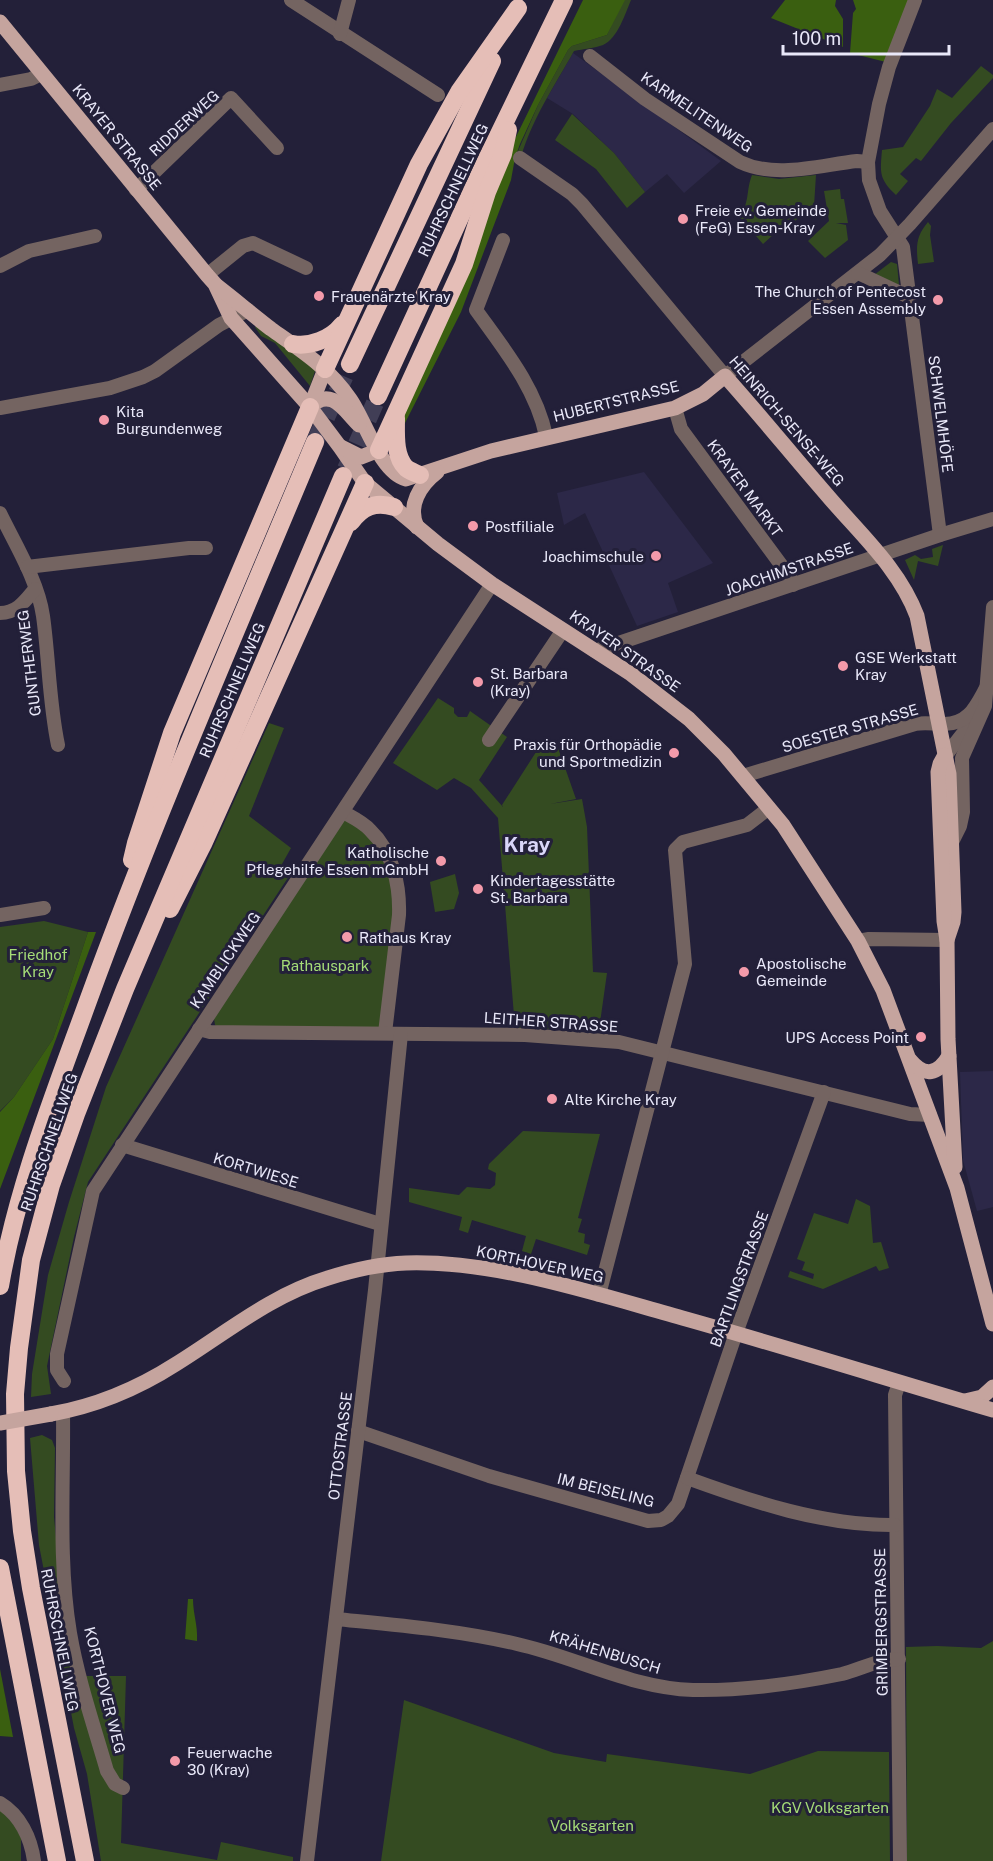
<svg xmlns="http://www.w3.org/2000/svg" width="993" height="1861" font-family="'Public Sans',sans-serif">
  <rect width="100%" height="100%" fill="#232039"/>
  <!-- built -->
  <g fill="#2c2848">
    <path d="M573 53 721 161 684 193 667 174 645 192 614 153 573 114 547 98Z"/>
    <path d="M644 472 713 563 668 583 678 612 637 626 585 513 564 525 557 493Z"/>
    <path d="M993 1071V1207L977 1211 963 1160 960 1072Z"/>
  </g>
  <!-- green -->
  <g fill="#344b21">
    <path d="M624 0H631C625 14 618 38 603 45 595 48 583 49 574 51 555 85 532 119 521 157L515 158 538 105 568 50 572 46 607 35Z"/>
    <path d="M981 66 993 75V78L951 123 921 161 916 158 900 174 908 181 896 195C879 179 880 173 882 150L903 147 930 106 937 89 952 98Z"/>
    <path d="M572 114 614 153 645 192 627 208 596 169 555 140Z"/>
    <path d="M752 175 779 179 816 175 814 206H808V211L787 227 784 225 763 244 749 228 740 236 747 223 740 218C750 200 746 190 752 175Z"/>
    <path d="M840 189 841 199H844L848 223H836L846 225 848 240 825 258 808 241 829 221 824 191Z"/>
    <path d="M928 222 931 226 930 235 934 262 918 264C916 246 916 236 928 222Z"/>
    <path d="M891 262 897 264 899 285 874 275Z"/>
    <path d="M257 326 316 368 310 386 275 343 261 336 255 327Z"/>
    <path d="M943 545 938 566 918 561 914 580 905 560 915 555 921 559 933 557 932 549Z"/>
    <path d="M438 698 454 708V713L458 717H467L470 711 507 737 479 780 503 807 502 805 538 749 556 742 576 799 550 804 582 799 587 827 593 972 607 973 599 1030 515 1028 498 818 471 788 454 778 437 790 393 763Z"/>
    <path d="M269 723 284 728 249 816 291 848 282 864 293 870 88 1182 74 1237 47 1366 51 1394 31 1397 32 1374 48 1275 69 1202 106 1087Z"/>
    <path d="M344 818 366 832 385 854 397 900 380 1031 221 1029 215 1025 214 1018Z"/>
    <path d="M455 874 459 893 454 909 435 912 430 882Z"/>
    <path d="M44 921 88 932 53 1039 14 1097 0 1111V927Z"/>
    <path d="M523 1131 600 1134 578 1218 582 1219 578 1232 585 1234 584 1243 590 1245 587 1255 536 1239 531 1254 522 1251 526 1236 472 1220 468 1233 459 1230 462 1217 409 1202V1188L459 1195 467 1187 490 1189 495 1185 496 1173 488 1169 489 1164Z"/>
    <path d="M856 1199 870 1206 873 1243 881 1242 889 1268 879 1271 876 1266 823 1289 788 1277 790 1271 813 1279 814 1274 802 1270 805 1262 797 1259 814 1213 848 1224Z"/>
    <path d="M42 1435 52 1440 55 1448 54 1517 68 1660 73 1676H126L121 1843 217 1860 221 1842 293 1857V1861H101L87 1774 74 1728 39 1545 30 1438Z"/>
    <path d="M993 1641V1861H907L906 1647 937 1646 981 1648Z"/>
    <path d="M404 1700 554 1753 606 1762 607 1754 750 1774 818 1751 889 1752 890 1861H381Z"/>
    <path d="M0 1809 21 1832V1861H0Z"/>
  </g>
  <!-- forest -->
  <g fill="#3a5f10">
    <path d="M583 0H625L607 35 572 46 568 50 538 105 520 144 515 158 511 180 461 312 404 425 403 412 510 149Z"/>
    <path d="M785 0H836L835 6 843 19V47L771 18Z"/>
    <path d="M853 0H915L890 63 850 53 853 13 856 9Z"/>
    <path d="M88 932H96L0 1189V1112L14 1097 53 1039Z"/>
    <path d="M188 1599H193C193 1614 198 1625 197 1641L185 1639Z"/>
    <path d="M0 1669 13 1737 0 1736Z"/>
  </g>
  <g fill="none" stroke-linecap="round" stroke-linejoin="round">
    <!-- highway-tunnel -->
    <g stroke="#413e56" stroke-width="18" stroke-dasharray="18 9" stroke-linecap="butt">
      <path d="M315 442 350 364"/>
      <path d="M346 469 378 396"/>
    </g>
    <!-- minor -->
    <g stroke="#746461" stroke-width="14">
      <path d="M291 0 438 95"/>
      <path d="M915 0 889 67 879 104 868 162 869 180 880 211 903 247 940 535"/>
      <path d="M340 34 349 0"/>
      <path d="M590 56 645 99 740 162C776 179 820 165 857 161L868 162"/>
      <path d="M0 85 31 79 41 74"/>
      <path d="M520 158 572 194 582 204 725 376 880 255 910 224 993 129"/>
      <path d="M136 190 231 98 277 148"/>
      <path d="M503 240 476 310C504 349 536 388 546 436"/>
      <path d="M0 266 29 251 95 236"/>
      <path d="M858 273 909 297"/>
      <path d="M207 275 243 246 253 243 306 268"/>
      <path d="M0 408 110 388 143 377 155 371 219 325 248 310"/>
      <path d="M675 408 681 429 790 577 793 585"/>
      <path d="M0 513C15 544 38 581 43 616 49 659 49 702 58 745"/>
      <path d="M27 567 189 548H206"/>
      <path d="M0 613C17 613 25 601 35 589"/>
      <path d="M595 651 940 535 993 519"/>
      <path d="M489 740 563 630"/>
      <path d="M946 755 975 718"/>
      <path d="M743 776 915 724C925 722 934 724 944 724 969 724 976 706 986 688"/>
      <path d="M343 812C352 817 363 822 370 830 393 852 400 885 399 915L385 1033"/>
      <path d="M952 842 960 826 963 812 962 758 985 706 993 607"/>
      <path d="M0 915 44 908"/>
      <path d="M858 941 869 939 947 940"/>
      <path d="M199 1029 210 1032 525 1035 619 1042 910 1114 930 1115"/>
      <path d="M122 1145 380 1224"/>
      <path d="M599 1295 685 964 675 850 683 842 747 825 769 808"/>
      <path d="M64 1381 57 1370V1354L93 1191 492 584"/>
      <path d="M899 1383 895 1395 900 1861"/>
      <path d="M63 1412C64 1485 58 1561 70 1633 78 1680 94 1726 107 1771L115 1784 123 1788"/>
      <path d="M358 1431 489 1476 648 1521 661 1520 668 1516 678 1504 736 1333 824 1092"/>
      <path d="M687 1478C753 1502 824 1526 895 1525"/>
      <path d="M336 1619C396 1625 458 1630 517 1644 576 1657 631 1688 693 1690 743 1691 793 1684 842 1674 861 1669 879 1659 899 1659"/>
      <path d="M0 1803C20 1815 31 1838 34 1861"/>
      <path d="M307 1861 375 1290 401 1034"/>
    </g>
    <!-- major -->
    <g stroke="#c5a49e" stroke-width="15">
      <path d="M0 22 207 275 215 284 231 318 310 407 340 447 365 483 438 544 492 584 631 674 689 719 724 754 783 825 858 941 883 990 957 1188 993 1324"/>
      <path d="M217 286C235 300 253 315 271 329 302 351 327 366 350 399 365 420 380 472 406 479L491 451 675 408 703 394 725 376C760 415 793 456 827 495 860 534 899 568 917 616L949 774 954 912 953 922 947 940"/>
      <path d="M310 407C331 386 344 410 359 425"/>
      <path d="M310 407 325 369"/>
      <path d="M341 447 361 457 379 450"/>
      <path d="M417 527C407 506 420 485 437 472"/>
      <path d="M945 755 940 764 938 772 944 921 947 940 948 1039 955 1167"/>
      <path d="M910 1060C925 1078 938 1074 949 1056"/>
      <path d="M965 1401 982 1397 993 1387"/>
      <path d="M51 1414C96 1406 137 1389 176 1364 226 1333 271 1295 328 1278 353 1270 380 1264 406 1263 496 1260 599 1295 686 1319 789 1348 891 1380 993 1410"/>
    </g>
    <!-- highway -->
    <g stroke="#e5beb7" stroke-width="18">
      <path d="M293 344C310 347 331 339 342 325"/>
      <path d="M350 364 492 61"/>
      <path d="M325 369 419 164 459 92 518 8"/>
      <path d="M378 396 484 165 564 0"/>
      <path d="M396 418C396 434 394 456 406 468 410 471 415 473 420 475"/>
      <path d="M379 450 464 264 487 192 503 154 508 130"/>
      <path d="M351 522C362 507 375 501 394 507"/>
      <path d="M132 860 136 843 172 733 310 407"/>
      <path d="M170 909 203 844 365 483"/>
      <path d="M0 1286C17 1187 54 1095 88 1001 157 812 238 627 315 442"/>
      <path d="M0 1568 57 1861"/>
      <path d="M85 1861 31 1588 22 1531 16 1471 15 1394 19 1348 31 1260 51 1185 76 1114 125 989 343 476"/>
    </g>
    <!-- major-bridge -->
    <path stroke="#c5a49e" stroke-width="15" d="M0 1423 51 1414"/>
  </g>
  <!-- markers -->
  <g fill="#f39aaa" stroke="#232039" stroke-width="2">
    <circle cx="683" cy="219" r="6"/>
    <circle cx="319" cy="296" r="6"/>
    <circle cx="938" cy="300" r="6"/>
    <circle cx="104" cy="420" r="6"/>
    <circle cx="473" cy="526" r="6"/>
    <circle cx="656" cy="556" r="6"/>
    <circle cx="843" cy="666" r="6"/>
    <circle cx="478" cy="682" r="6"/>
    <circle cx="674" cy="753" r="6"/>
    <circle cx="441" cy="861" r="6"/>
    <circle cx="478" cy="889" r="6"/>
    <circle cx="347" cy="937" r="6"/>
    <circle cx="744" cy="972" r="6"/>
    <circle cx="921" cy="1037" r="6"/>
    <circle cx="552" cy="1099" r="6"/>
    <circle cx="175" cy="1761" r="6"/>
  </g>
  <g text-anchor="middle" dominant-baseline="central" stroke-width="6" stroke-linejoin="round" paint-order="stroke">
    <!-- street labels -->
    <g font-size="15" fill="#e9e8f9" stroke="#232039">
      <text transform="translate(697 112) rotate(34)">KARMELITENWEG</text>
      <text transform="translate(184 123) rotate(-43)">RIDDERWEG</text>
      <text transform="translate(117 137) rotate(51)">KRAYER STRASSE</text>
      <text transform="translate(453 190) rotate(-65)">RUHRSCHNELLWEG</text>
      <text transform="translate(616 401) rotate(-14)">HUBERTSTRASSE</text>
      <text transform="translate(941 414) rotate(83)">SCHWELMHÖFE</text>
      <text transform="translate(787 421) rotate(49)">HEINRICH-SENSE-WEG</text>
      <text transform="translate(745 488) rotate(54)">KRAYER MARKT</text>
      <text transform="translate(789 569) rotate(-19)">JOACHIMSTRASSE</text>
      <text transform="translate(625 651) rotate(35)">KRAYER STRASSE</text>
      <text transform="translate(29 663) rotate(-97)">GUNTHERWEG</text>
      <text transform="translate(232 690) rotate(-67)">RUHRSCHNELLWEG</text>
      <text transform="translate(850 728) rotate(-16)">SOESTER STRASSE</text>
      <text transform="translate(225 960) rotate(-56)">KAMBLICKWEG</text>
      <text transform="translate(551 1022) rotate(4)">LEITHER STRASSE</text>
      <text transform="translate(49 1142) rotate(-71)">RUHRSCHNELLWEG</text>
      <text transform="translate(256 1170) rotate(17)">KORTWIESE</text>
      <text transform="translate(540 1264) rotate(12)">KORTHOVER WEG</text>
      <text transform="translate(739 1279) rotate(-70)">BARTLINGSTRASSE</text>
      <text transform="translate(340 1446) rotate(-83)">OTTOSTRASSE</text>
      <text transform="translate(606 1490) rotate(14)">IM BEISELING</text>
      <text transform="translate(881 1622) rotate(-91)">GRIMBERGSTRASSE</text>
      <text transform="translate(60 1640) rotate(79)">RUHRSCHNELLWEG</text>
      <text transform="translate(605 1652) rotate(17)">KRÄHENBUSCH</text>
      <text transform="translate(105 1690) rotate(76)">KORTHOVER WEG</text>
    </g>
    <!-- poi labels -->
    <g font-size="15" fill="#e9e8f9" stroke="#232039" text-anchor="start">
      <text x="695" y="210">Freie ev. Gemeinde<tspan x="695" dy="17">(FeG) Essen-Kray</tspan></text>
      <text x="926" y="291" text-anchor="end">The Church of Pentecost<tspan x="926" dy="17">Essen Assembly</tspan></text>
      <text x="331" y="296">Frauenärzte Kray</text>
      <text x="116" y="411">Kita<tspan x="116" dy="17">Burgundenweg</tspan></text>
      <text x="485" y="526">Postfiliale</text>
      <text x="644" y="556" text-anchor="end">Joachimschule</text>
      <text x="855" y="657">GSE Werkstatt<tspan x="855" dy="17">Kray</tspan></text>
      <text x="490" y="673">St. Barbara<tspan x="490" dy="17">(Kray)</tspan></text>
      <text x="662" y="744" text-anchor="end">Praxis für Orthopädie<tspan x="662" dy="17">und Sportmedizin</tspan></text>
      <text x="429" y="852" text-anchor="end">Katholische<tspan x="429" dy="17">Pflegehilfe Essen mGmbH</tspan></text>
      <text x="490" y="880">Kindertagesstätte<tspan x="490" dy="17">St. Barbara</tspan></text>
      <text x="359" y="937">Rathaus Kray</text>
      <text x="756" y="963">Apostolische<tspan x="756" dy="17">Gemeinde</tspan></text>
      <text x="909" y="1037" text-anchor="end">UPS Access Point</text>
      <text x="564" y="1099">Alte Kirche Kray</text>
      <text x="187" y="1752">Feuerwache<tspan x="187" dy="17">30 (Kray)</tspan></text>
    </g>
    <!-- park labels -->
    <g font-size="15" fill="#a5dc77" stroke="#232039">
      <text x="38" y="954">Friedhof<tspan x="38" dy="17">Kray</tspan></text>
      <text x="325" y="965">Rathauspark</text>
      <text x="830" y="1807">KGV Volksgarten</text>
      <text x="592" y="1825">Volksgarten</text>
    </g>
    <!-- district labels -->
    <g font-size="21" font-weight="bold" fill="#d9d6f8" stroke="#232039">
      <text x="527" y="844">Kray</text>
    </g>
  </g>
  <!-- scale -->
  <path d="M783 45v9h166v-9" fill="none" stroke="#e9e8f9" stroke-width="3"/>
  <text x="792" y="45" font-size="18" fill="#e9e8f9" stroke="#232039" stroke-width="4.5" paint-order="stroke">100 m</text>
</svg>
